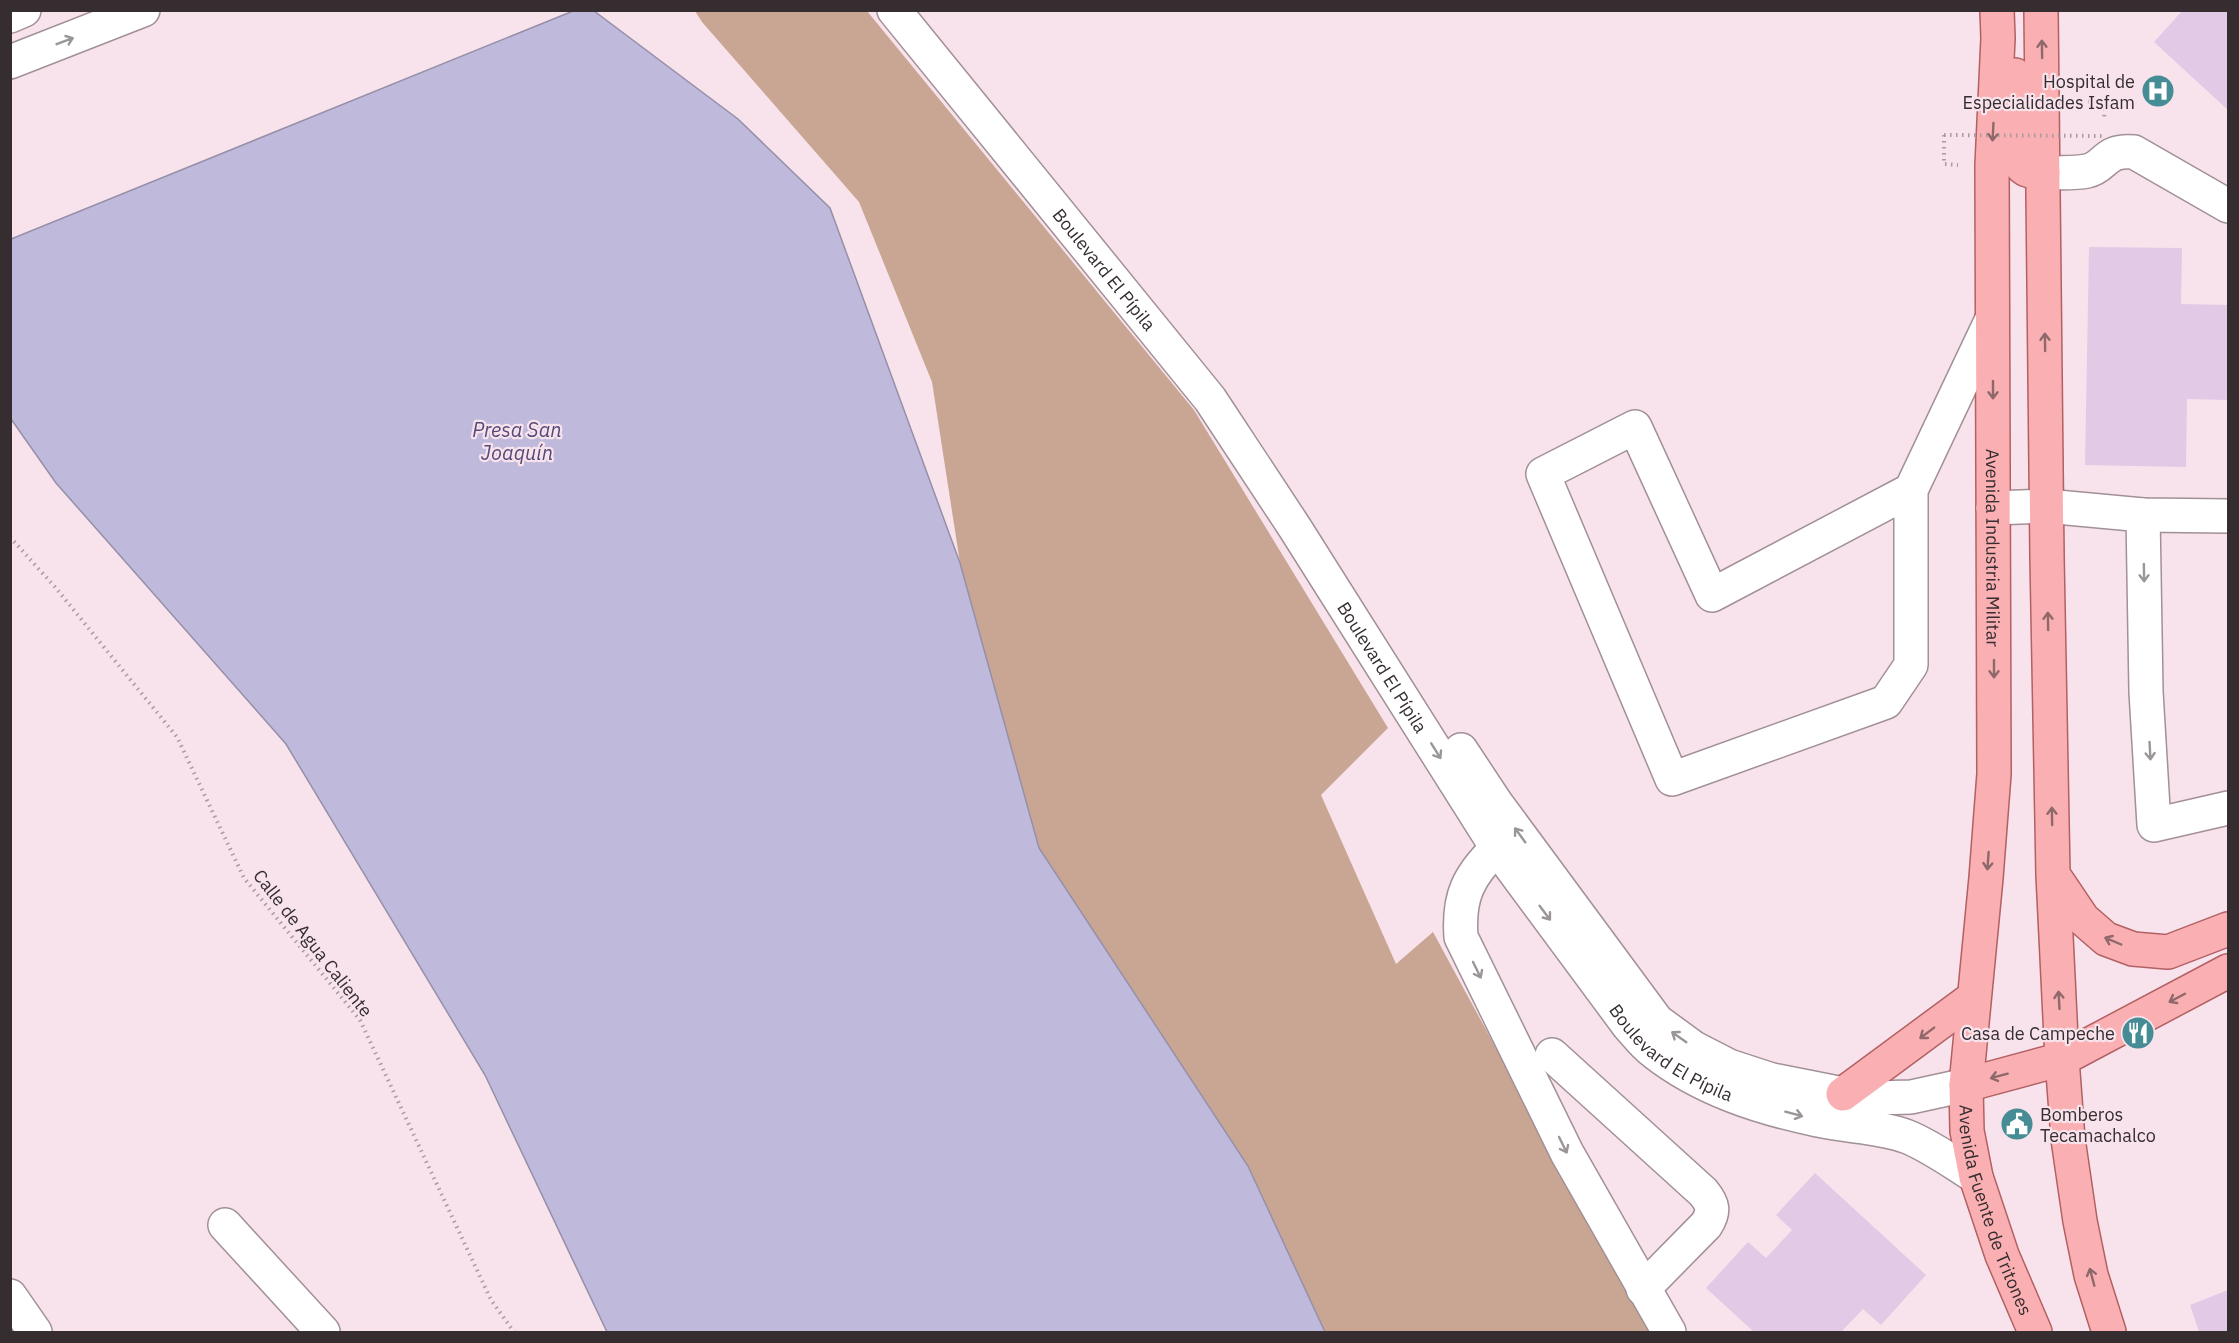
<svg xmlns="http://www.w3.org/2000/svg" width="2239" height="1343" font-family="'IBM Plex Sans',sans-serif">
  <rect width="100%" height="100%" fill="#f8e3ec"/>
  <!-- forest -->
  <path fill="#c9a694" d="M695 11H867L1194 410 1388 728 1321 795 1396 964 1433 932 1650 1332H1325L1248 1166 1039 848 960 563 932 382 859 202 702 22Z"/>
  <!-- water -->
  <path fill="#bfb9db" stroke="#968fa8" stroke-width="1.5" d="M573 11H594L738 119 830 208 960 563 1039 848 1248 1166 1325 1332H607L485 1075 286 744 56 483 11 419V239Z"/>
  <!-- building -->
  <g fill="#e2c9e6">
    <path d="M2183 10H2228V110L2154 42Z"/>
    <path d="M2089 247 2182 248 2181 304 2228 305V400L2187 399 2186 467 2085 465Z"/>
    <path d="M1815 1173 1926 1275 1881 1325 1863 1309 1841 1332H1754L1706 1288 1748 1242 1766 1258 1792 1230 1776 1215Z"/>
    <path d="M2228 1290V1332H2199L2190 1305Z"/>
  </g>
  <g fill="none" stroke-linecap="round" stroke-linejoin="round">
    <defs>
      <g id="minor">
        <path id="s1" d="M894 10 1210 399 1295 528 1497 848 1628 1025C1636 1034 1644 1045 1654 1052 1701 1089 1760 1108 1818 1120 1848 1127 1879 1126 1908 1137 1932 1147 1954 1163 1976 1177"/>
        <path d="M10 16 24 10"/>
        <path d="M10 62 143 10"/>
        <path d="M2043 173C2057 172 2073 174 2087 171 2106 167 2104 149 2134 152L2228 206"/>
        <path d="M1911 490 1712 595 1635 427 1543 474 1672 779 1886 702 1911 665V490L1992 319"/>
        <path d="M1993 508 2046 506 2143 515 2228 516"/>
        <path d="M2143 515 2146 692 2154 825 2228 808"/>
        <path d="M1461 750 1496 803 1657 1021 1694 1048 1729 1066 1772 1080 1843 1094 1875 1098 1911 1097 1966 1085"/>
        <path d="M1497 848C1468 876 1458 897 1461 937L1567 1153 1669 1332"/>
        <path d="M1552 1055 1703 1192C1713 1204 1715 1211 1706 1225L1643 1289"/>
        <path d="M225 1225 323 1332"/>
        <path d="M10 1296 35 1332"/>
      </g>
      <g id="major">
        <path id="s2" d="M1997 10 1998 38 1992 165 1994 774 1986 878 1966 1085 1967 1131 1976 1177 2002 1255 2035 1332"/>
        <path d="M2041 10 2047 557 2053 875 2062 1059 2068 1139 2080 1221 2091 1275 2109 1332"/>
        <path d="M2015 75 2017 84V158C2022 172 2030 171 2043 173"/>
        <path d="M2054 876 2083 919 2106 939 2133 949 2168 952 2228 929"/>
        <path d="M1966 1085 2062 1059 2228 971"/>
        <path d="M1843 1094 1973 998"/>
      </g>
    </defs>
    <!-- minor casing -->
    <use href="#minor" stroke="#a29097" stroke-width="36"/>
    <!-- major casing -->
    <use href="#major" stroke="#b26063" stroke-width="36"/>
    <!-- path -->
    <g stroke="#aa9aa1" stroke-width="4" stroke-dasharray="1.5 4.5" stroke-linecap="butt">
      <path d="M2076 101 2105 102 2104 120"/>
      <path d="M1944 135V164L1958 165"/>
      <path d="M10 537 55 587 177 737 244 878 360 1020 491 1300 514 1332"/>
    </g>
    <!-- minor -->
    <use href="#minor" stroke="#fff" stroke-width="33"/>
    <!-- major -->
    <use href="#major" stroke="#fab0b2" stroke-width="33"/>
    <!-- path-bridge -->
    <path stroke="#aa9aa1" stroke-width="4" stroke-dasharray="1.5 4.5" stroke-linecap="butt" d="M1944 135 2104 136"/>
  </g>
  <!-- one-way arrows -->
  <defs><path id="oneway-shaft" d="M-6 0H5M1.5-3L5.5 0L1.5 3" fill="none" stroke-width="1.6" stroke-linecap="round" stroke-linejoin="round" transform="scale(1.5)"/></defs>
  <g stroke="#9a9698">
    <use href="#oneway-shaft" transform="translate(65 41) rotate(-21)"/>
    <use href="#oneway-shaft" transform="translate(2144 573) rotate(89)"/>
    <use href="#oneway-shaft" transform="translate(1436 751) rotate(58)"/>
    <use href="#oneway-shaft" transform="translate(2150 751) rotate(87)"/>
    <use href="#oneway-shaft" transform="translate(1520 835) rotate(-126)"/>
    <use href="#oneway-shaft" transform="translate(1545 913) rotate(53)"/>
    <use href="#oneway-shaft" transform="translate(1477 970) rotate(64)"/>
    <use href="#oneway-shaft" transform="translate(1679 1037) rotate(-145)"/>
    <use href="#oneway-shaft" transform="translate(1794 1114) rotate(15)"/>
    <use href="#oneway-shaft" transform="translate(1563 1145) rotate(64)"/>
  </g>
  <g stroke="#8e686a">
    <use href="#oneway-shaft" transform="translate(2042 49) rotate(-91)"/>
    <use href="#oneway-shaft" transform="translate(1993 132) rotate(93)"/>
    <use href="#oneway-shaft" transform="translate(2045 342) rotate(-91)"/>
    <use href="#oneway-shaft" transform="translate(1993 390) rotate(90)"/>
    <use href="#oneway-shaft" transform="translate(2048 621) rotate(-91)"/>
    <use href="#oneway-shaft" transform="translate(1994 669) rotate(90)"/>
    <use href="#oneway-shaft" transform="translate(2052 816) rotate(-91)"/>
    <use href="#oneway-shaft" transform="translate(1988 861) rotate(94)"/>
    <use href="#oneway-shaft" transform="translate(2113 941) rotate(-157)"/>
    <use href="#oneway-shaft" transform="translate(2177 998) rotate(152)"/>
    <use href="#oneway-shaft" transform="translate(2059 1000) rotate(-93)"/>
    <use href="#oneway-shaft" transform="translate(1927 1033) rotate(143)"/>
    <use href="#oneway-shaft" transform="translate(1999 1076) rotate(165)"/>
    <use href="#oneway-shaft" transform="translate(2092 1277) rotate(-105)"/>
  </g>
  <!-- icons -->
  <defs>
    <symbol id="hospital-disc" viewBox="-11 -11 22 22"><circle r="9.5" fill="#458c94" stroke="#f8e3ec"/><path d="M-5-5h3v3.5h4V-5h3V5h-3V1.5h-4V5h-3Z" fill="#fff"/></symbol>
    <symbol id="restaurant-disc" viewBox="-11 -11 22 22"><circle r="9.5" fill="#458c94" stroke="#f8e3ec"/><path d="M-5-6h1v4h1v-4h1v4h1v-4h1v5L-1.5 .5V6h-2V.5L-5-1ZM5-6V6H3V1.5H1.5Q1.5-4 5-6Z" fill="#fff"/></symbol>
    <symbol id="civic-disc" viewBox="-11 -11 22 22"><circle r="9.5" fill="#458c94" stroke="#f8e3ec"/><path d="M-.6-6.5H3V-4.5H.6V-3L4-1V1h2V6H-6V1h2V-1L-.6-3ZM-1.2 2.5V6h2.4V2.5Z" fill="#fff"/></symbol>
  </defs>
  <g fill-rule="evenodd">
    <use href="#hospital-disc" x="2139" y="72" width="38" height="38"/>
    <use href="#restaurant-disc" x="2119" y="1014" width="38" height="38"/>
    <use href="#civic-disc" x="1998" y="1105" width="38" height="38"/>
  </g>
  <g text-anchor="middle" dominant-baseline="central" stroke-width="4.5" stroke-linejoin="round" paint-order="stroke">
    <!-- poi labels -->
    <g font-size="18" fill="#352d30" stroke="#f8e3ec" text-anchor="end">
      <text x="2135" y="81">Hospital de<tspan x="2135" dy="21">Especialidades Isfam</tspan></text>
      <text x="2115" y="1033">Casa de Campeche</text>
      <text x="2040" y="1114" text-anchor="start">Bomberos<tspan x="2040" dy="21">Tecamachalco</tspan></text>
    </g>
    <!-- street labels -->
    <g font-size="18" fill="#352d30" stroke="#f8e3ec">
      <text stroke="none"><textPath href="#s1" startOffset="334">Boulevard El Pípila</textPath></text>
      <text stroke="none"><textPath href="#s2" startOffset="538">Avenida Industria Militar</textPath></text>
      <text stroke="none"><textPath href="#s1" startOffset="820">Boulevard El Pípila</textPath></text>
      <text transform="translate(313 943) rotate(52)">Calle de Agua Caliente</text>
      <text stroke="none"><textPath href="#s1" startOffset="1306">Boulevard El Pípila</textPath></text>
      <text stroke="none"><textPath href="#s2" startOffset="1206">Avenida Fuente de Tritones</textPath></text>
    </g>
    <!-- water labels -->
    <g font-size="20" font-style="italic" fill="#544a79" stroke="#f8e3ec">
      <text x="517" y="429">Presa San<tspan x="517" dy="23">Joaquín</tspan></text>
    </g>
  </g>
  <!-- border -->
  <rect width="2239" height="1343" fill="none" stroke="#352d30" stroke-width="24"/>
</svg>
